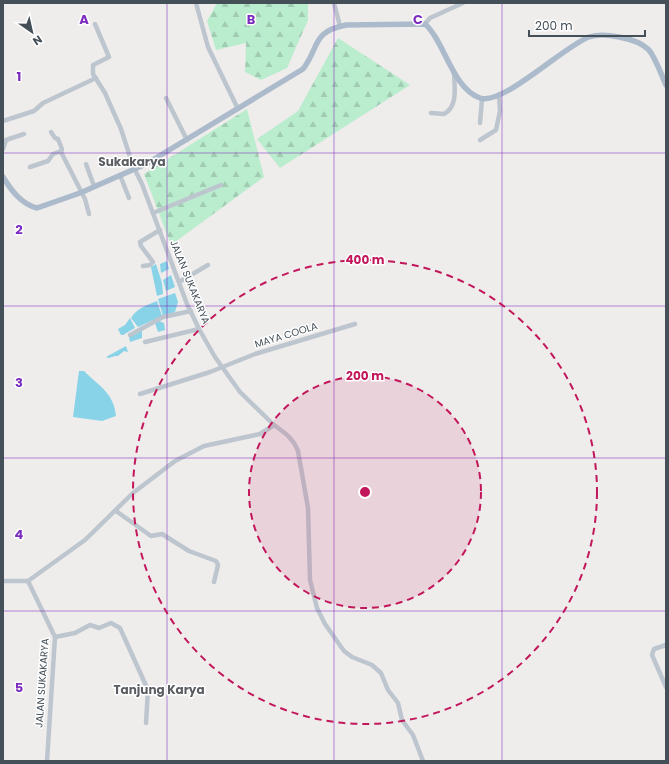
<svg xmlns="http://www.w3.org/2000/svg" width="669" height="764" font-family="Poppins,sans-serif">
  <defs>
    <pattern id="forest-firs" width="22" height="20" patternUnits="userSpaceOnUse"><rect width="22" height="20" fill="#baecce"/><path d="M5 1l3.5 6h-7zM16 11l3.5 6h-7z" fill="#a1ccb3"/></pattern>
  </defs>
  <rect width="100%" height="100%" fill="#efecec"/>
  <!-- forest -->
  <g fill="url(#forest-firs)">
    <path d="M217 3H308V20L287 68 261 80 245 72 246 43 216 50 207 21Z"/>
    <path d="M338 38 410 85 280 168 257 139 298 111Z"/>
    <path d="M247 109 264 177 171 245 144 174Z"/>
  </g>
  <!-- water -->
  <g fill="#88d3e8">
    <path d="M167 261 169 269 161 273 160 264Z"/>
    <path d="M156 264 162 283 163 294 157 296 151 267Z"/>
    <path d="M171 275 175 287 166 291 163 280Z"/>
    <path d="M175 293 178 302 175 312 163 316 158 299Z"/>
    <path d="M157 301 162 316 138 327 131 318C137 308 147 305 157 301Z"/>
    <path d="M130 318 135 328 123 335H121L118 329 125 325Z"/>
    <path d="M159 321 164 323 165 330 158 332 155 323Z"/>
    <path d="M142 329V338L130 342 129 337Z"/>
    <path d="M126 346 128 352 124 351 118 356H115L109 358 106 357Z"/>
    <path d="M79 371H84C99 386 114 393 116 416L102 421 73 417Z"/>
  </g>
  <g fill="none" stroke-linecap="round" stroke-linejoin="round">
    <!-- minor -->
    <g stroke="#bdc6ce" stroke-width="4.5">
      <path d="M196 3 208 47 238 109"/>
      <path d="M334 3 340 26"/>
      <path d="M425 24 430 18 463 3"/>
      <path d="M166 98 187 140"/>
      <path d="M431 113 444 114C459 106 454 85 454 72"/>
      <path d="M3 121 34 111 43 103 96 78"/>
      <path d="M480 123 482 99"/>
      <path d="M51 132 55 138 58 139 62 149 61 152 85 199 89 214"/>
      <path d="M480 140 496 130 500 111 499 96"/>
      <path d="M3 149 6 140 24 134"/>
      <path d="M86 164 94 186"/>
      <path d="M30 167 48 161 53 154 61 151"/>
      <path d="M120 175 129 198"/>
      <path d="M153 213 221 185"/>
      <path d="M143 266 150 265 153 262 141 246 140 242 160 230"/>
      <path d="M179 282 208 265"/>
      <path d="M130 335 163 317 191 311"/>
      <path d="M145 342 199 329"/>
      <path d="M140 394 210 372 255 354 355 324"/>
      <path d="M274 425C285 433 293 438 298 451L308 508 310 580 317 608 325 624 344 651 352 657 372 665 381 673 388 690 398 703 402 720 413 735 423 761"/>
      <path d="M116 511 151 536 162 534 189 551 216 561 218 565 214 582"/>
      <path d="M3 581H28"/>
      <path d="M55 637 75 633 90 625 99 628 111 623 120 628 148 690 146 723"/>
      <path d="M666 645 654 649 652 655 666 687"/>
      <path d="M47 761 55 637 28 581 85 540 133 493 175 461 204 446 260 434 274 425 240 392 215 357 199 329 187 304 142 184 133 166 121 129 105 93 93 74V65L109 57 95 24"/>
    </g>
    <!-- major -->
    <path stroke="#acbbcb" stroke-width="5.5" d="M3 177C11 190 21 204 37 208L80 193 146 164 303 69C320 47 311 32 346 25L425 24C445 42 452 88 480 98 503 106 564 46 589 37 598 34 609 35 619 37 630 39 641 42 649 50 656 59 661 74 666 85"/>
  </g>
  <!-- grid -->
  <path fill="none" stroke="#7b2cbf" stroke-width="1" stroke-opacity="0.55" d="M167 3V761M334 3V761M502 3V761M3 153H666M3 306H666M3 458H666M3 611H666"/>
  <!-- distance rings -->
  <circle cx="365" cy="492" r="116" fill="#c2185b" fill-opacity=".12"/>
  <g fill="none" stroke="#c2185b" stroke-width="2" stroke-dasharray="7 5">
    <circle cx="365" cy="492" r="116"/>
    <circle cx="365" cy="492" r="232"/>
  </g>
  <g text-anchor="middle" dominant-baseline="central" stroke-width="3" stroke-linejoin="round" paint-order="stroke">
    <!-- street labels -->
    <g font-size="10" fill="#454f58" stroke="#fff">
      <text transform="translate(190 282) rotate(68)">JALAN SUKAKARYA</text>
      <text transform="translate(286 335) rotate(-17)">MAYA COOLA</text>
      <text transform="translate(42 683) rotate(-86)">JALAN SUKAKARYA</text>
    </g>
    <!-- quarter labels -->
    <g font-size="12" font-weight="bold" fill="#595c61" stroke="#fff">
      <text x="132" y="161">Sukakarya</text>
      <text x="159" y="689">Tanjung Karya</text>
    </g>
  </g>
  <g font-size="13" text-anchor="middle" font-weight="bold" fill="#7b2cbf" stroke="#fff" stroke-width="3" stroke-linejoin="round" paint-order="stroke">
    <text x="84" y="24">A</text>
    <text x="251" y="24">B</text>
    <text x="418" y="24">C</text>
    <text x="19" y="81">1</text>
    <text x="19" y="234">2</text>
    <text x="19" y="387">3</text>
    <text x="19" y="539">4</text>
    <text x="19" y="692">5</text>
  </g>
  <circle cx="365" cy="492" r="6" fill="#c2185b" stroke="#fff" stroke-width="2"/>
  <g font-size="12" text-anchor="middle" font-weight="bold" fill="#c2185b" stroke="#fff" stroke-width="3" stroke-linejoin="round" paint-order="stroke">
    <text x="365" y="264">400 m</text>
    <text x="365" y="380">200 m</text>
  </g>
  <!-- border -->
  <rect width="669" height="764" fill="none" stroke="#454f58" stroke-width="8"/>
  <!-- north arrow -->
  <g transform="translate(32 32) rotate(146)" stroke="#ffffff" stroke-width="3" paint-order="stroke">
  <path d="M0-3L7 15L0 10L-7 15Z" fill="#454f58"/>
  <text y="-6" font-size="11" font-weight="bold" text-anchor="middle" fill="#454f58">N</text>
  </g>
  <!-- scale -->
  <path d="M529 30v6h116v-6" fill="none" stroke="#454f58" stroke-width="2"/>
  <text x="535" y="30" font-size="12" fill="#454f58" stroke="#ffffff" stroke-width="3" paint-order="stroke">200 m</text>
</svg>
